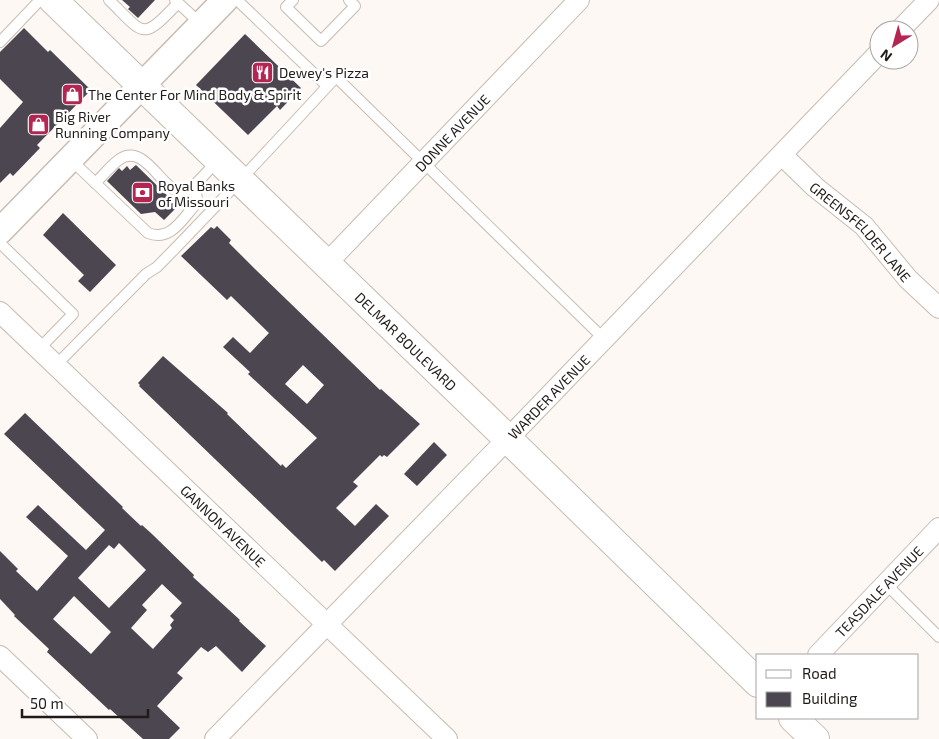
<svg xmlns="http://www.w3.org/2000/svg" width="939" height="739" font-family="'Exo 2',sans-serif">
  <rect width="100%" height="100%" fill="#fdf8f4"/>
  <!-- building -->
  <g fill="#4c4650" fill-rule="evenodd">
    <path d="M122 0H155L138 18 128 9 130 7Z"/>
    <path d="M24 28 48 52 50 50 91 90 37 145 40 148 13 176 10 173 0 183V128L23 102 0 79V52Z"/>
    <path d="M245 34 301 88 280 110 277 106 248 135 196 85Z"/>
    <path d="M136 165 178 206 164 220 155 212 141 214 107 181 119 168 122 171 127 166 130 170Z"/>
    <path d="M63 213 116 265 90 292 78 281 84 275 43 235Z"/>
    <path d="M217 226 231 240 229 243 256 270 380 390 381 389 420 424 387 457 384 455 382 457 380 455 353 482 358 486 336 508 355 526 376 504 389 516 335 571 324 560 322 562 139 386 140 385 138 383 163 356 228 413 227 414 281 466 282 464 286 468 317 438 248 374 250 372 223 347 233 337 250 353 269 333 231 296 227 300 181 256 211 227 214 229ZM303 365 324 385 307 404 285 384Z"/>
    <path d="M25 413 123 507 122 508 141 526 142 525 152 534 194 575 193 577 240 620 239 621 266 646 242 672 216 646 208 652 201 647 177 673 183 678 157 706 180 728 169 739H143L110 709 109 710 47 652 49 649 14 616 15 615 0 599V551L18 569 16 571 37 591 68 556 26 517 38 505 86 550 105 530 4 434ZM119 543 146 570 109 608 78 578 109 545 114 549ZM162 584 182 603 170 616 174 620 170 625 172 628 153 649 131 628 147 610 142 605ZM74 596 111 632 91 654 53 619Z"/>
    <path d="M434 442 447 455 417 486 404 474Z"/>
  </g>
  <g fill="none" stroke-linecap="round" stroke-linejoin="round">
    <defs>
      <g id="service">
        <path d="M109 0C145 35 141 42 178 3"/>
        <path d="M175 0 201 24"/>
        <path d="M237 0 327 86"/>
        <path d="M293 0 286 7 321 41 355 6 349 0"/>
        <path d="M0 42 40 0"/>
        <path d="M70 159 148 233C171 242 182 219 196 204 199 197 195 193 191 187"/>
        <path d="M95 183C103 176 111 165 120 159 146 142 164 195 183 192 193 190 210 168 217 161"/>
        <path d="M0 243 73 314 39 349"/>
        <path d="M56 365 146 274 157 267C218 205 277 141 336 77L604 339"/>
        <path d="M886 584 939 637"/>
      </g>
      <g id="minor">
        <path d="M900 30 929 0"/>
        <path id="s1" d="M782 155 815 187 864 226 908 279 939 308"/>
        <path id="s2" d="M326 264 579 0"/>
        <path id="s3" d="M0 312 447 739"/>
        <path id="s4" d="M818 655 939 528"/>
        <path d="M0 656 87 739"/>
        <path id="s5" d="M215 739 527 419 879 53"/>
      </g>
      <path id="tertiary" d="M0 231 225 0"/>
      <g id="secondary">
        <path id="s6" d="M53 0 508 439 758 683"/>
        <path d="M793 718 815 739"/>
      </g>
    </defs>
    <!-- service casing -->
    <use href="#service" stroke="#c7bbb2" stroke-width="12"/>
    <!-- minor casing -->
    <use href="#minor" stroke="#c7bbb2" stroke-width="22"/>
    <!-- tertiary casing -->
    <use href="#tertiary" stroke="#c7bbb2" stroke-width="28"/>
    <!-- secondary casing -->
    <use href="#secondary" stroke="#c7bbb2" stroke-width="30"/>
    <!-- service -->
    <use href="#service" stroke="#fff" stroke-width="10"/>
    <!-- minor -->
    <use href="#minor" stroke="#fff" stroke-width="20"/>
    <!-- tertiary -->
    <use href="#tertiary" stroke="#fff" stroke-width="25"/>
    <!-- secondary -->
    <use href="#secondary" stroke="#fff" stroke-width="28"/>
  </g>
  <!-- icons -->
  <defs>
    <symbol id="restaurant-square" viewBox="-11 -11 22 22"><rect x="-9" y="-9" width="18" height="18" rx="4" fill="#b52552" stroke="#fff"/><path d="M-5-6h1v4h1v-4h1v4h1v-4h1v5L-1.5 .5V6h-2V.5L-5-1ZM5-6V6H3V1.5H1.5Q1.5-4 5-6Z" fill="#fff"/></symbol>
    <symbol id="shop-square" viewBox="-11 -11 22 22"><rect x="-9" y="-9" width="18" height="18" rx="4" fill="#b52552" stroke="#fff"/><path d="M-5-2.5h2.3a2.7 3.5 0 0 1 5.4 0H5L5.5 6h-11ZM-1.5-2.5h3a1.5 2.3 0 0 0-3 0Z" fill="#fff"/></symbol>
    <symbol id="bank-square" viewBox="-11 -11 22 22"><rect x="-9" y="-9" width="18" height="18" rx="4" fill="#b52552" stroke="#fff"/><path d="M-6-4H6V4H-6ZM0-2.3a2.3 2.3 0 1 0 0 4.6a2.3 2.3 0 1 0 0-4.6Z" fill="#fff"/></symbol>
  </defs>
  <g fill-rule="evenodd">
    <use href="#restaurant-square" x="250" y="60" width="25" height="25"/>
    <use href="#shop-square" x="60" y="82" width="25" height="25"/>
    <use href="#shop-square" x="26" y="112" width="25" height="25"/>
    <use href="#bank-square" x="130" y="180" width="25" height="25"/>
  </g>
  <g text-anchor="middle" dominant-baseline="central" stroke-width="5" stroke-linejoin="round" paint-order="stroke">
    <!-- poi labels -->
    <g font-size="14" fill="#201b18" stroke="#fff" text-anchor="start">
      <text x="279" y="72">Dewey's Pizza</text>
      <text x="88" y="94">The Center For Mind Body &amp; Spirit</text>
      <text x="55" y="116">Big River<tspan x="55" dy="16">Running Company</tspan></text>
      <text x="158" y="185">Royal Banks<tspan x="158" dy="16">of Missouri</tspan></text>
    </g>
    <!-- street labels -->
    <g font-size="14" fill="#201b18" stroke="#fff">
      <text stroke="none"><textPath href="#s2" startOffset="182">DONNE AVENUE</textPath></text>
      <text stroke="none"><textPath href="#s1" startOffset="110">GREENSFELDER LANE</textPath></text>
      <text stroke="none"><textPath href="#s6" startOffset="491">DELMAR BOULEVARD</textPath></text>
      <text stroke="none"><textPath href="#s5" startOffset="478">WARDER AVENUE</textPath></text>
      <text stroke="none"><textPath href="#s3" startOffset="309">GANNON AVENUE</textPath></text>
      <text stroke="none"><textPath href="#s4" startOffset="88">TEASDALE AVENUE</textPath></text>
    </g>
  </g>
  <!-- legend -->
  <rect x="756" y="654" width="162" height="65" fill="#ffffff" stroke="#a6a4a3"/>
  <rect x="766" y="670" width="25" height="8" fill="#ffffff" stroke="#a6a4a3"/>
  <text x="802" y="679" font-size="15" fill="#201b18">Road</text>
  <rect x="766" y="692" width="25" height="15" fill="#4c4650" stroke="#a6a4a3"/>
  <text x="802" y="704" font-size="15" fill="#201b18">Building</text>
  <!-- north arrow -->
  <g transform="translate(894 45) rotate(217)"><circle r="24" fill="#ffffff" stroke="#a6a4a3"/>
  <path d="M0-4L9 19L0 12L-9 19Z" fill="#b52552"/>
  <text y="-8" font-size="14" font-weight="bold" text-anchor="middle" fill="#201b18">N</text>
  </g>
  <!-- scale -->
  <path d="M22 709v8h126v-8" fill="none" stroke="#201b18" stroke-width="2.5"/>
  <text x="30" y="709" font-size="15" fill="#201b18" stroke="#ffffff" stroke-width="4" paint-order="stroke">50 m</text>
</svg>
